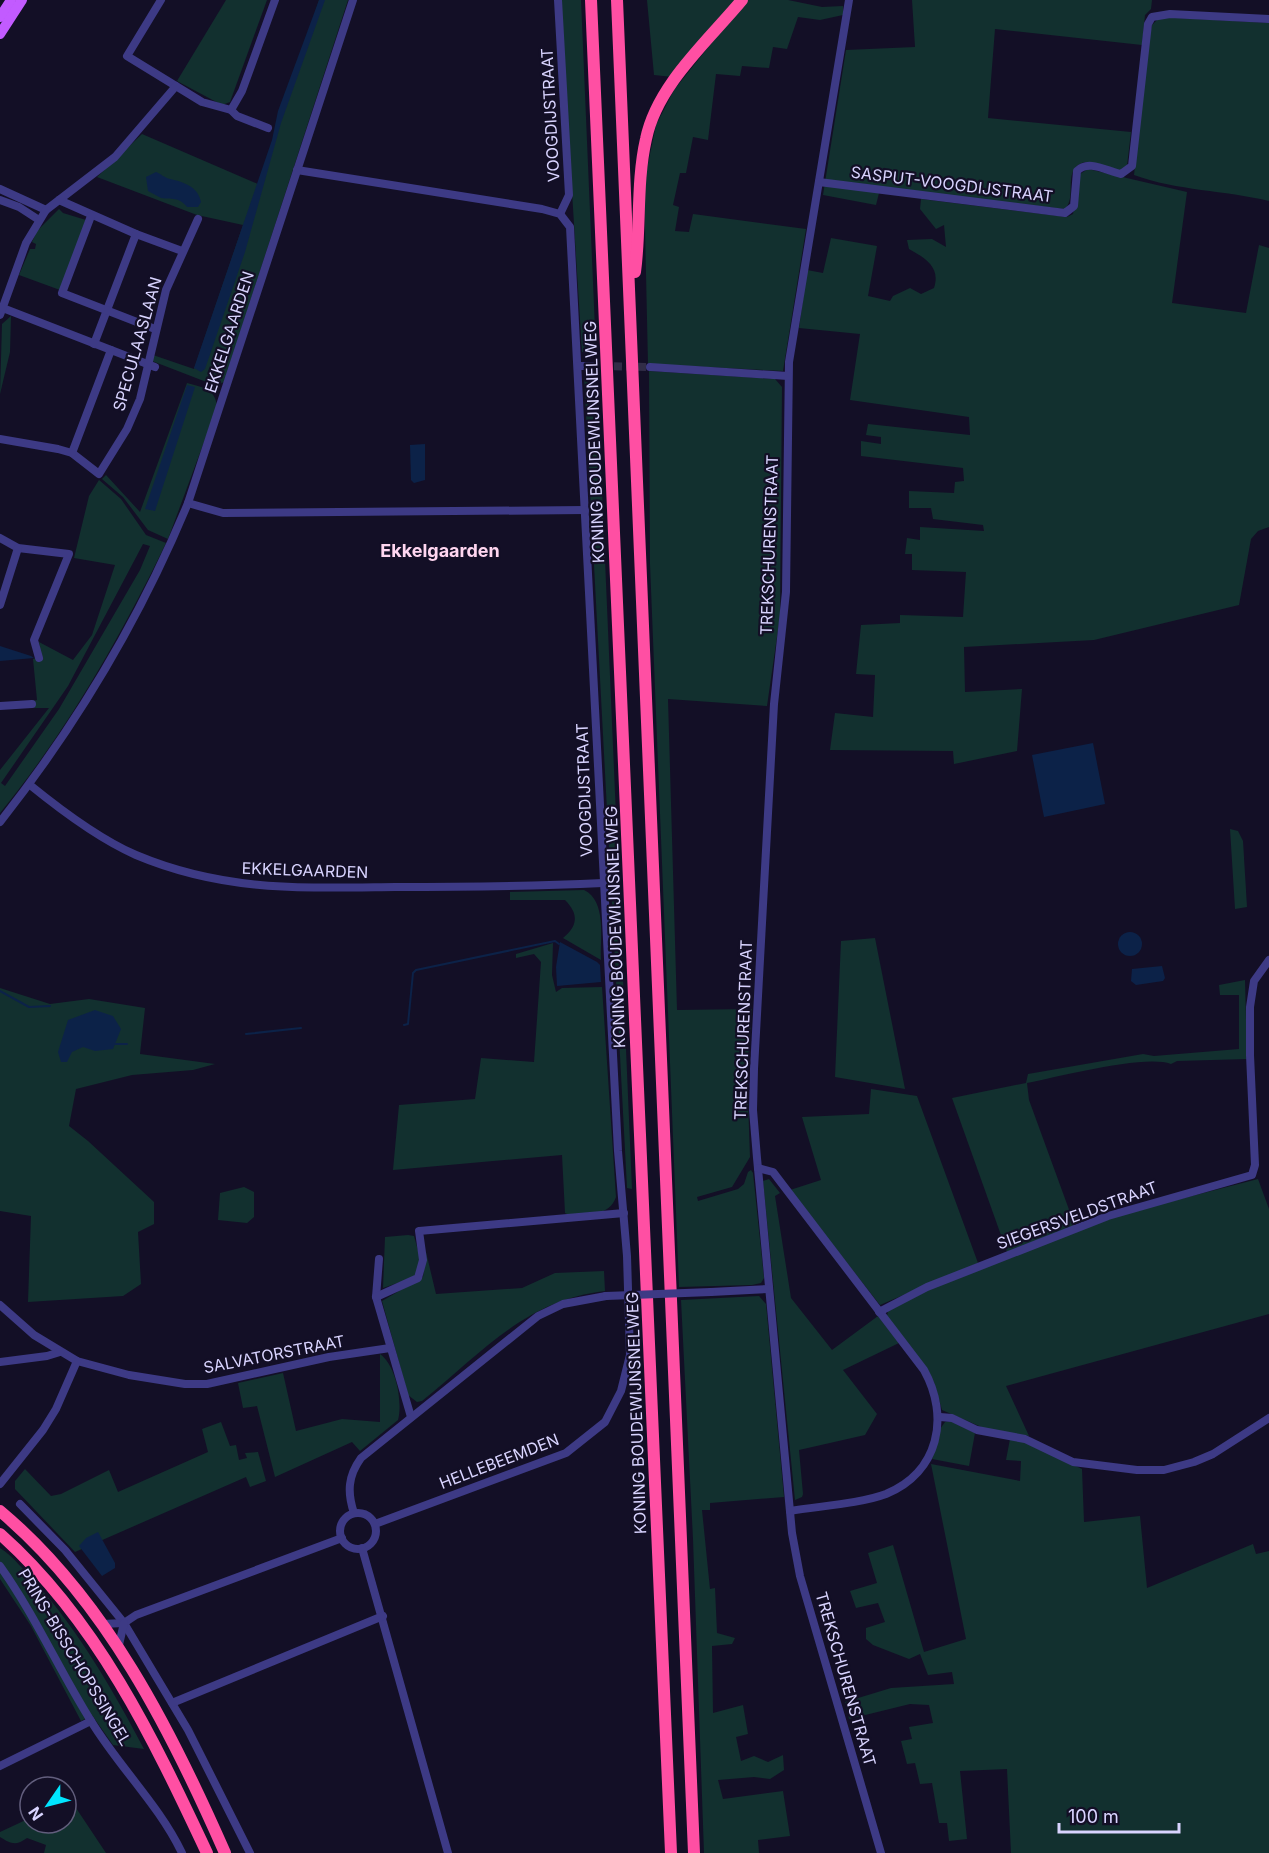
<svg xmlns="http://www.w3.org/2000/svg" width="1269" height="1853" font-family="Inter,sans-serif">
  <rect width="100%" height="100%" fill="#130f26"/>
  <!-- green -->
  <g fill="#12302f" fill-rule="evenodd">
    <path d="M226 0H267L230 102 222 105 177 81Z"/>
    <path d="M319 0H348L224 382 217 385 209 383 152 361 153 355 194 369 243 225 197 215 97 177 142 134 258 184Z"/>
    <path d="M560 0H581L596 353 582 352Z"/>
    <path d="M647 0H736L673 77 654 75Z"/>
    <path d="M746 0H788L822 7 843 6V15L820 20 798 17 787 49 773 47 769 68 742 66 740 76 716 74 708 140 693 137 686 173H680L673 205 679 207 675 231 689 232 693 214 806 229 783 371 648 364 644 183 656 125 674 90Z"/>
    <path d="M912 0H1152L1151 9 1145 15 1142 45 995 29 988 118 1131 132 1127 166 1119 171 1085 162C1061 168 1078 196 1065 209L880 189 876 205 823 195 846 50 915 47Z"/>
    <path d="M1160 17 1269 23V201C1224 190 1178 191 1134 175L1150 34 1152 25Z"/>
    <path d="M1088 169 1187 192 1172 303 1246 313 1259 245 1269 248V527L1258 531 1251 539 1239 605 1094 640 964 647 965 692 1022 689 1017 751 954 764 953 751 830 750 835 713 873 717 875 675 856 674 861 625 900 623V615L963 617 966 572 912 570V554H905L907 538 920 540V527L984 531 983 525 933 519 931 508H909V491L954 493 955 482 964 481 963 468 861 456V441L881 444V437L866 435 868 424 970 435 969 417 850 400 860 334 799 328 807 270 823 273 831 238 877 246 868 296 890 301 893 296 910 288 921 294 934 288C941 267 925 258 909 249L907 240 932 239 946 247 944 225 936 229 920 209 921 199 1067 217 1073 214 1080 174Z"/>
    <path d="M59 209 63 213 86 220 60 290 19 275 30 249H35L36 244 32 242 37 231Z"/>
    <path d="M11 316 10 352 0 394 2 324Z"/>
    <path d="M649 371 775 379 782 387 780 616 767 706 668 699 677 1010 752 1009 747 1072 750 1157 732 1187 697 1197 698 1201 738 1189 744 1184 748 1172 751 1170 753 1173 764 1278 761 1283 752 1285 679 1287 650 564Z"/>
    <path d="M584 376H596L599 420 632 1189 627 1188Z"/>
    <path d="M187 383C202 387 216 389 217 407L168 539 148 530 123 497 102 479 106 475 140 512Z"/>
    <path d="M99 480 121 499 146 535 166 543C120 638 67 731 0 813V770L49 708H34L33 701 37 700 33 659 41 656 39 642 73 660 92 635 115 565 74 558 89 496ZM143 544 150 546 140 570 59 709 5 786 1 783 68 686Z"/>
    <path d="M1230 829 1238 831 1243 841 1247 907 1235 909Z"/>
    <path d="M584 890C607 901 600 938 601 960L563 938C578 926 579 914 565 900H510V892Z"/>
    <path d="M875 938 905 1089 835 1077 841 941Z"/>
    <path d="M553 943 552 975 556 992 562 988 602 987 616 1197C609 1217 588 1213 569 1215L565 1213 562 1155 393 1170 399 1105 475 1099 481 1058 534 1062 541 962 534 954 516 958V954Z"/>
    <path d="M1245 980 1247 1059 1177 1061 1171 1064C1145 1054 1058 1077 1027 1083L1029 1100 1075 1226 1007 1252 952 1098 1026 1083 1028 1074 1143 1054 1154 1056 1239 1049V995H1220L1219 985Z"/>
    <path d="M0 988 50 1004 89 999 145 1008 140 1054 215 1064 193 1070 132 1075 76 1089 69 1126 88 1141 154 1202V1224L138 1232 141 1284 123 1296 28 1302 31 1216 0 1211Z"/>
    <path d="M871 1089 917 1096 978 1263 880 1305 790 1190 821 1180 802 1117 869 1114Z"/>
    <path d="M769 1179 780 1193 775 1196 791 1298 832 1350 878 1316 899 1343 843 1370 877 1414 865 1435 799 1450 803 1494 802 1497 795 1500 763 1181Z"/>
    <path d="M1258 1179 1269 1209V1314L1006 1386 1029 1436 986 1429 942 1410 934 1382 887 1316 888 1311 928 1290 1114 1216Z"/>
    <path d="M244 1187 254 1192V1217L247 1223 218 1220 220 1193Z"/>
    <path d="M408 1235 414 1236 421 1261 415 1277 383 1288 385 1237Z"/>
    <path d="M426 1252 436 1294 522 1288 555 1273 604 1271 605 1291C525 1300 482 1353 422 1401L417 1402 408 1395 382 1301 423 1277Z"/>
    <path d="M759 1296 766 1304 784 1497 710 1503V1510H702L710 1589 715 1588 717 1633 735 1638 732 1644 712 1646 713 1713 743 1705 748 1734 736 1737 741 1761 754 1756 768 1762 783 1755 784 1770 770 1779 754 1777 718 1780 723 1799 783 1791 790 1836 758 1840 759 1853H704L693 1539 681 1300Z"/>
    <path d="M380 1354C396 1365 403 1402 398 1420L360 1451 352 1442 275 1477 257 1406 243 1408 238 1383 283 1373 296 1431 342 1419 380 1422Z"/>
    <path d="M950 1421 975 1433 969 1466 932 1459 940 1429 945 1422Z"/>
    <path d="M221 1422 230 1446 236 1445 239 1460 247 1458 245 1453 258 1452 266 1481 250 1487 246 1477 75 1552 15 1489V1481L25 1469 51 1496 61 1494 109 1470 118 1492 208 1452 202 1429Z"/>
    <path d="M1010 1439 1027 1443 1082 1469 1084 1522 1140 1516 1147 1588 1253 1544 1256 1554 1269 1551V1853H1011L1007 1769 960 1771 967 1839 949 1841 947 1823H939L932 1783 920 1784 915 1763 907 1764 901 1741 912 1739 909 1727 933 1723 929 1705 910 1704 849 1719 845 1702 891 1688 954 1684 952 1672 928 1675 920 1654 909 1659 873 1645 866 1639V1628L885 1622 878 1603 856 1608 850 1591 877 1583 868 1553 893 1545 924 1652 966 1639 931 1464 1020 1481 1021 1461 1006 1460Z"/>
    <path d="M0 1548C14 1557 24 1571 36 1583 80 1633 113 1690 144 1749L113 1745 92 1715 81 1721 31 1626 0 1579Z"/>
    <path d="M70 1799 106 1853H44L46 1845 27 1838C16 1846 11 1844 0 1837V1832L30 1818V1823H66V1801Z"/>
  </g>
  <!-- water -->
  <g fill="#0c2248">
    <path d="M319 0H325L281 123 245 252 205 369 201 372 194 368 195 365 272 140 278 111Z"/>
    <path d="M156 172C161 174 165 178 170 179 183 182 198 186 201 202L198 207H187C178 196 172 200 161 198L148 191 146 177Z"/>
    <path d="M187 385 195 387 155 511 145 509Z"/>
    <path d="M425 444V480L414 483 411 480 410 445Z"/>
    <path d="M0 646 31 656 34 658 0 661Z"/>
    <path d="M1093 743 1105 804 1044 817 1032 755Z"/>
    <circle cx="1130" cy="944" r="12"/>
    <path d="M560 942 597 962 600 965 601 982 557 986 556 967Z"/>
    <path d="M1162 966 1165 978 1163 981 1136 985 1131 981 1132 969Z"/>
    <path d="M95 1010 113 1016 121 1029 113 1049 95 1051 83 1047 72 1052 67 1062H61L58 1052 68 1020Z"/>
    <path d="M98 1532 115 1563V1568L102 1576 79 1546 86 1538Z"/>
  </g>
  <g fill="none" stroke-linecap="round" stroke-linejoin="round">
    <!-- stream -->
    <g stroke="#0c2248" stroke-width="2">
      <path d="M0 991 29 1007 50 1006"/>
      <path d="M404 1025 408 1024 413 973 416 970 555 941 559 944"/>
      <path d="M246 1034 301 1028"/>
      <path d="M115 1044H127"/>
    </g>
    <!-- minor-tunnel -->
    <path stroke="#312d47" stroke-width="8" stroke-dasharray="8 4" stroke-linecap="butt" d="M602 366 650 367"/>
    <!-- minor -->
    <g stroke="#3d3a85" stroke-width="8">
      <path d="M161 0 127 56 202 102 231 110 237 116 268 128"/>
      <path d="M558 0 569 195 560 214"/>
      <path d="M849 0 789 362 786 592 774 704 754 1069 753 1110 757 1158 792 1533 800 1576 881 1853"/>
      <path d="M231 110 242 91 275 0"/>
      <path d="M297 170 542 209 560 214 570 227 618 1151 627 1256 630 1355 621 1391 605 1422 566 1453 375 1524"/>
      <path d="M819 182 1065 213 1074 206 1077 171C1088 159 1107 171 1121 174L1132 166 1148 24 1152 17 1170 14 1269 19"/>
      <path d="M0 189 46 210"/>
      <path d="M0 200 19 207 39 220"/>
      <path d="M59 200 136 234 94 344"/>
      <path d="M91 216 62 293 155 329"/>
      <path d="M136 234 182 251"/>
      <path d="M0 307 155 367"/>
      <path d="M0 315 26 243 46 210 115 157 176 86"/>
      <path d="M578 366H595"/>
      <path d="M650 367 788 376"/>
      <path d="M0 439 58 449 72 453 99 474 127 429 140 399 166 290 198 219"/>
      <path d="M72 453 111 350"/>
      <path d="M188 503 223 513 585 510"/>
      <path d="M0 538 18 548 69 554 34 640 39 658"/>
      <path d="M0 605 18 548"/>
      <path d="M0 706 32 704"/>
      <path d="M30 785C62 811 99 839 136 855 224 892 302 888 395 887 464 887 534 886 603 883"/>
      <path d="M0 822C78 723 140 619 188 503L353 0"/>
      <path d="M758 1168 773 1172 924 1370C950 1417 939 1472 886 1494 859 1504 819 1506 790 1511"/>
      <path d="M379 1259 376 1297 411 1417"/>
      <path d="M711 1292 769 1289"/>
      <path d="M376 1297 418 1278 423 1260 419 1231 624 1213"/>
      <path d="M0 1305 34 1335 77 1361 129 1375 185 1384H207L329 1357 390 1348"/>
      <path d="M879 1312 927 1287 1108 1216 1252 1175 1255 1165 1250 1055V1007L1254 981 1269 960"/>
      <path d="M0 1362 47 1356 60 1352"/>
      <path d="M940 1417 952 1418 977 1430 1025 1439 1073 1462 1137 1470H1164L1194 1462 1213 1454 1269 1418"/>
      <path d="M0 1484 43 1430 56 1409 77 1361"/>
      <path d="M20 1504 65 1550 124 1623 188 1730 250 1853"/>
      <path d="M354 1513C347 1492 348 1476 361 1458L538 1316 563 1304 606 1296"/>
      <circle cx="358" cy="1531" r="18"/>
      <path d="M362 1548 448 1853"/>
      <path d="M0 1566C35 1615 59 1670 91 1721 119 1767 159 1805 182 1853"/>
      <path d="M102 1624 124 1623 136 1615 342 1538"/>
      <path d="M118 1649 124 1623"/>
      <path d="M172 1703 383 1616"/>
      <path d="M0 1766 91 1721"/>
    </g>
    <!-- major -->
    <g stroke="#c25bff" stroke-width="10">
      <path d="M0 17 11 0"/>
      <path d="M0 34 22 0"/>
    </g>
    <!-- highway -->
    <g stroke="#ff4fa3" stroke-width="12">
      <path d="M591 0 671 1853"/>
      <path d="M617 0 694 1853"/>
      <path d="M635 272C641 228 636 183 646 139 657 85 708 41 742 0"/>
      <path d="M0 1511C105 1599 171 1730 225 1853"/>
      <path d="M0 1534C97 1620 153 1738 207 1853"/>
    </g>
    <!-- minor-bridge -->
    <path stroke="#3d3a85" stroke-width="8" d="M606 1296 711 1292"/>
  </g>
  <g text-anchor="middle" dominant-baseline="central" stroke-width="4.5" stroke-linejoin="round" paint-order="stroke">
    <!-- street labels -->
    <g font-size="16" fill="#d9d4ff" stroke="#130f26">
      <text transform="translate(550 115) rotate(-93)">VOOGDIJSTRAAT</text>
      <text transform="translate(952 184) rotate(7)">SASPUT-VOOGDIJSTRAAT</text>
      <text transform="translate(229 332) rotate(-72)">EKKELGAARDEN</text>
      <text transform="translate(137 344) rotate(-74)">SPECULAASLAAN</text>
      <text transform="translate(594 442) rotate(-92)">KONING BOUDEWIJNSNELWEG</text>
      <text transform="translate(769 545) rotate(-88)">TREKSCHURENSTRAAT</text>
      <text transform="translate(584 790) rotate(-92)">VOOGDIJSTRAAT</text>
      <text transform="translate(305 870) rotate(2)">EKKELGAARDEN</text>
      <text transform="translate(615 927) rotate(-92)">KONING BOUDEWIJNSNELWEG</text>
      <text transform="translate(743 1030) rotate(-88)">TREKSCHURENSTRAAT</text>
      <text transform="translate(1077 1215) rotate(-20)">SIEGERSVELDSTRAAT</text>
      <text transform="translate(274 1354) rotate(-11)">SALVATORSTRAAT</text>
      <text transform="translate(636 1413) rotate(-92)">KONING BOUDEWIJNSNELWEG</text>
      <text transform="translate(499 1461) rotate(-21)">HELLEBEEMDEN</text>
      <text transform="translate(75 1657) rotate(59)">PRINS-BISSCHOPSSINGEL</text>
      <text transform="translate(846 1679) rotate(74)">TREKSCHURENSTRAAT</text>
    </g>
    <!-- neighbourhood labels -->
    <g font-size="18" font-weight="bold" fill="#ffd6f0" stroke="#130f26">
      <text x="440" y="550">Ekkelgaarden</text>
    </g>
  </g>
  <!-- north arrow -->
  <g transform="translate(48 1805) rotate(235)"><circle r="28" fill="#130f26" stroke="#625e7d" stroke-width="1.5"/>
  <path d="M0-4.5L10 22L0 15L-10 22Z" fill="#00e5ff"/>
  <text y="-9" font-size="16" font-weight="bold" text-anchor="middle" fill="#d9d4ff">N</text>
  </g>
  <!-- scale -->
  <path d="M1059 1823v9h120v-9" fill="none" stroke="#d9d4ff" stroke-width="3"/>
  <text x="1068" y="1823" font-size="18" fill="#d9d4ff" stroke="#130f26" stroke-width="4.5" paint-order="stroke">100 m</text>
</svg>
